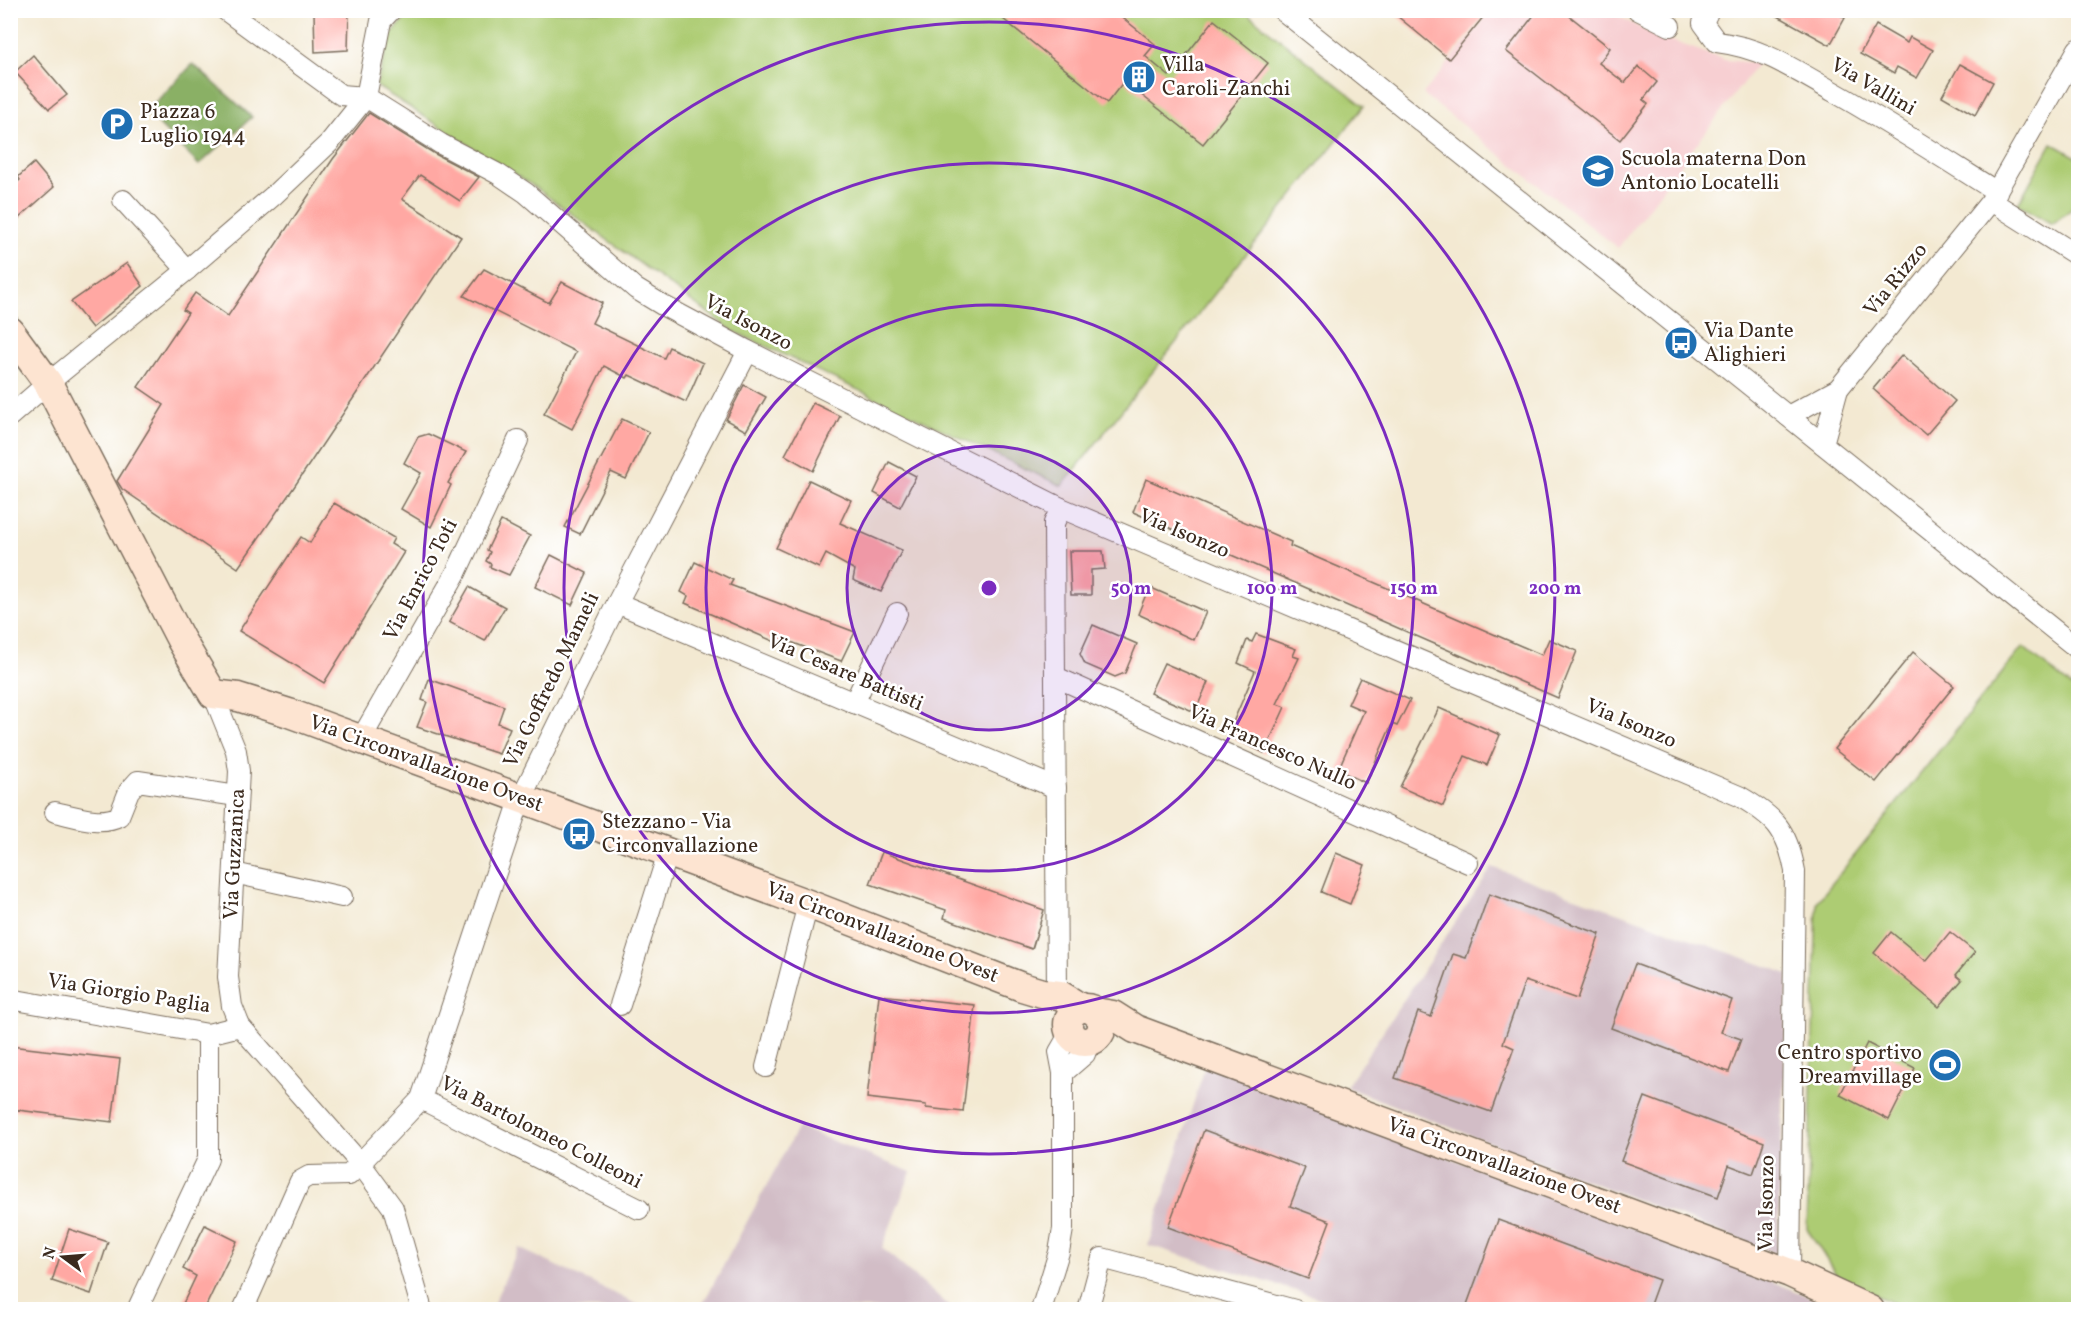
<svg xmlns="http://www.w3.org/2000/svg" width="2089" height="1320" font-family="Vollkorn,serif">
  <rect width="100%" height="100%" fill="#fff"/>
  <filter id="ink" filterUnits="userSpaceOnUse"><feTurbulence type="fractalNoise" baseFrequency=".0167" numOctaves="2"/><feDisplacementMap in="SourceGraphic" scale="12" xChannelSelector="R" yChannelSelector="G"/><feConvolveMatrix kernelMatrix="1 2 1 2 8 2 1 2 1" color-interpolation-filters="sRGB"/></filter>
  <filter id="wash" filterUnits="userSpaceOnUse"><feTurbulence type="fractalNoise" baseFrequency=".008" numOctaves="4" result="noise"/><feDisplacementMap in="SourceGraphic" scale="24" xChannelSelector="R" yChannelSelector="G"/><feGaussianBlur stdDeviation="1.35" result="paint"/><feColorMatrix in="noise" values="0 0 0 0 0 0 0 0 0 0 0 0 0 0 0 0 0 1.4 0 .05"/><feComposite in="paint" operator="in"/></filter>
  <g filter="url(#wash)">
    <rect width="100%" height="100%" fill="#f3e9d2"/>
    <!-- built -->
    <path fill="#f7cfd2" d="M1491 11H1609L1650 33 1725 60 1758 63 1618 248 1423 94Z"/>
    <!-- industrial -->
    <g fill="#d2bdc6">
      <path d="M1492 867 1788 974 1777 1254 1346 1087Z"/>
      <path d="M1206 1064 1776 1283 1837 1309H1354L1148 1245Z"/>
      <path d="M798 1127 911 1172 882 1248 952 1309H700Z"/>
      <path d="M519 1248 647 1309H491Z"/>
    </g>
    <!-- green -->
    <g fill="#adcc73" stroke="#747b48" stroke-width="1.5">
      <path d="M1243 10 1364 106 1062 486 733 331 532 185 376 86 391 34 413 11Z"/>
      <path d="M2052 143 2078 158V204L2052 224 2018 204Z"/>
      <path d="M2023 647 2078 692V1309H1907L1839 1279 1807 1229 1817 902Z"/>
    </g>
    <!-- forest -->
    <path fill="#8ab065" stroke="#626d42" stroke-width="1.5" d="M193 64 252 117 199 165 146 112Z"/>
    <g id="blocks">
      <!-- building -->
      <g fill="#ffa8a3">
        <path d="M349 10 348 50 315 52 314 12Z"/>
        <path d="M992 10H1113L1155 44 1145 56 1169 76 1214 20 1268 63 1203 144 1124 81 1107 103Z"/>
        <path d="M1390 10H1489L1449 59Z"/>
        <path d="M1538 10H1562L1610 48 1599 63 1625 83 1638 66 1657 82 1643 100 1648 104 1620 140 1506 51Z"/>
        <path d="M1767 10H1832L1845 18 1830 45Z"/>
        <path d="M1876 25 1907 43 1910 37 1933 50 1917 78 1897 67 1894 73 1860 54Z"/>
        <path d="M33 55 67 95 49 109 15 72Z"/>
        <path d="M1960 64 1993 82 1975 115 1942 96Z"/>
        <path d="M369 113 435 154 479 177 460 201 420 175 402 199 461 237 292 490 238 568 122 489 117 481 164 405 138 387 188 313 183 310 195 293 228 316 333 159Z"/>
        <path d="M34 163 54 187 10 226V189L20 180 18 177Z"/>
        <path d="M127 263 143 286 92 328 71 302Z"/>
        <path d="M484 269 549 303 562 282 602 303 592 323 664 358 669 347 703 363 686 402 629 375 627 378 604 366 572 429 544 414 576 352 464 296Z"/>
        <path d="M1902 355 1955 401 1926 435 1873 389Z"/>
        <path d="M744 385 766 397 746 431 726 420Z"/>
        <path d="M813 403 840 416 813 471 785 455Z"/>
        <path d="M622 419 649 432 626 479 611 472 580 534 565 527Z"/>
        <path d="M428 434 466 452 448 483 451 485 431 527 401 509 421 473 404 463 418 437Z"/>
        <path d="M889 462 916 476 900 507 874 493Z"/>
        <path d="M1146 479 1291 542 1290 546 1542 655 1549 639 1577 651 1558 698 1133 512Z"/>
        <path d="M809 480 851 500 840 523 902 550 881 592 853 580 855 570 826 554 819 568 776 548Z"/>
        <path d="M334 503 394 538 391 544 404 552 324 683 239 631 301 537 310 543Z"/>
        <path d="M501 521 530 536 509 575 490 567 491 564 486 561 490 552 487 550Z"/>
        <path d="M1069 551H1103L1105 569 1091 570V595H1071Z"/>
        <path d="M551 555 587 573 572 605 535 587Z"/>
        <path d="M695 562 733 580 730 585 855 632 841 661 783 639 780 644 685 603 688 596 681 592Z"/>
        <path d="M469 587 505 607 485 641 449 622Z"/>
        <path d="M1149 587 1206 612 1194 640 1138 614Z"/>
        <path d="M1093 625 1137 644 1125 673 1115 677 1085 664 1080 654Z"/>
        <path d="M1256 634 1296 649 1293 656 1299 658 1277 704 1285 707 1264 753 1232 737 1236 730 1231 727 1255 671 1238 663 1247 640 1252 642Z"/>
        <path d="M1913 652 1954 686 1876 782 1834 749Z"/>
        <path d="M1164 663 1208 682 1195 712 1150 693Z"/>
        <path d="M1360 678 1410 700 1397 726 1392 724 1366 783 1338 770 1364 711 1348 704Z"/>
        <path d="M429 679 504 706 498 723 510 728 499 754 417 727 427 702 422 700Z"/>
        <path d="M1439 708 1500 735 1487 765 1465 756 1443 806 1400 787Z"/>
        <path d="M882 852 1044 910 1032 949 944 918 946 910 870 884Z"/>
        <path d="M1336 853 1365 865 1350 904 1321 892Z"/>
        <path d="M1489 894 1600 934 1577 999 1525 981 1503 1043 1514 1048 1491 1112 1395 1078 1418 1012 1431 1017 1453 954 1466 958Z"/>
        <path d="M1891 932 1926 961 1950 932 1975 952 1956 975 1962 980 1939 1007 1874 953Z"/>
        <path d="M1635 964 1732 1000 1721 1032 1741 1039 1729 1072 1611 1028Z"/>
        <path d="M879 995 975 1005 963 1112 926 1108V1105L867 1098Z"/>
        <path d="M1867 1043 1915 1068 1889 1120 1840 1095Z"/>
        <path d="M10 1046 120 1059 112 1122 10 1109Z"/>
        <path d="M1645 1097 1764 1142 1753 1174 1729 1165 1718 1197 1621 1161Z"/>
        <path d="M1204 1130 1305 1168 1290 1206 1330 1221 1308 1279 1168 1227Z"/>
        <path d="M1498 1220 1659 1280 1648 1310H1465Z"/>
        <path d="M205 1225 237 1241 204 1310H180L196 1276 183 1269Z"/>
        <path d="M69 1229 108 1242 91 1294 52 1281Z"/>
      </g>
    </g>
  </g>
  <g filter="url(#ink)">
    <use href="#blocks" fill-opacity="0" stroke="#7b6d5d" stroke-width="1.5"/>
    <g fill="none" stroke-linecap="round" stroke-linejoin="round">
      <defs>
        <g id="street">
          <path d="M225 10 341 95 366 97 441 144 498 174 526 193 636 289 664 306 748 351 1061 508 1739 796C1775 817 1787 829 1795 871L1790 1273"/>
          <path d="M1282 10 2078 649"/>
          <path d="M1638 10 1670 26"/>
          <path d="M1709 10 1703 23 1717 42C1764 48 1793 69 1834 92 1889 123 1943 158 1997 192"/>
          <path d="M123 200 187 270"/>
          <path d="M1991 201 2078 256"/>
          <path d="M10 416 48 383 187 270 273 196 329 143 366 97 381 21 391 10"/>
          <path d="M1788 416 1838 389 1991 201 2078 49"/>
          <path d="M1823 444 1838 389"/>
          <path d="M617 603 1056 788"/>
          <path d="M1056 677 1468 863"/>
          <path d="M213 694 236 751 239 771 228 977 232 1006 240 1026 360 1163 393 1208 422 1310"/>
          <path d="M854 703 897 613"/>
          <path d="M361 739 456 573 518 440"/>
          <path d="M55 812C75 816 100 826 119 816L129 791 138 781 237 796"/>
          <path d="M234 873 342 897"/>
          <path d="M1057 995 1054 523 1061 508"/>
          <path d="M10 999 208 1034 240 1026"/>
          <path d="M620 1005 668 853"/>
          <path d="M766 1067 808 904"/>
          <path d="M1063 1073 1085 1054 1089 1041"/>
          <path d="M421 1099 639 1209"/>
          <path d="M137 1310 208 1159V1034"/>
          <path d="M243 1310 300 1181 309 1176 349 1175 421 1099 520 800 617 603 748 351"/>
          <path d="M1041 1310 1059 1252 1063 1229V1073L1059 1052 1070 1033"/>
          <path d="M1088 1310 1102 1258 1295 1310"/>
        </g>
        <g id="secondary">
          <path d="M10 331 48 383 181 640 213 694 238 697 289 713 808 904 1022 987 1042 993 1060 995 1081 1008"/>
          <circle cx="1085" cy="1025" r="17"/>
          <path d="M1095 1012 1113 1015 1135 1029 1790 1273 1870 1310"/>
        </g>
      </defs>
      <!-- street casing -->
      <use href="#street" stroke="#7b6d5d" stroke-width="22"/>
      <!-- secondary casing -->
      <use href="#secondary" stroke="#7b6d5d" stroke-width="31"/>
      <!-- street -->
      <use href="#street" stroke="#fff" stroke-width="20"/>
      <!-- secondary -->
      <use href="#secondary" stroke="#fde4d1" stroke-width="28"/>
    </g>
  </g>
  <!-- distance rings -->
  <circle cx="989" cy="588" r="142" fill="#7b2cbf" fill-opacity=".12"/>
  <g fill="none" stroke="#7b2cbf" stroke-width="3">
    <circle cx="989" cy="588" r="142"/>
    <circle cx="989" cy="588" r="283"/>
    <circle cx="989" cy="588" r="425"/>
    <circle cx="989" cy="588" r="566"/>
  </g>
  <!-- icons -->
  <defs>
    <symbol id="building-disc" viewBox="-11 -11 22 22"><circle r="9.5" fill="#1f6fb2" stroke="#fff"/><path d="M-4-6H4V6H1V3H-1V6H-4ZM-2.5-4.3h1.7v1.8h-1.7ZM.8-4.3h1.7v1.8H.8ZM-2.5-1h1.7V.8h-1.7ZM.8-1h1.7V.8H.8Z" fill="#fff"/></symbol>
    <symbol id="parking-disc" viewBox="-11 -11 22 22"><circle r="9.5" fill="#1f6fb2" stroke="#fff"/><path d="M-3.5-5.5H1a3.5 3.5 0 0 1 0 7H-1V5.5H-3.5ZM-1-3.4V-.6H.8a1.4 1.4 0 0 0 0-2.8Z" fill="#fff"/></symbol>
    <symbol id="school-disc" viewBox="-11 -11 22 22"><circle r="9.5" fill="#1f6fb2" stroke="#fff"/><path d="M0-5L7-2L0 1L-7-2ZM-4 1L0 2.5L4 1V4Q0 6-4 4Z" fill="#fff"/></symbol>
    <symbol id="bus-disc" viewBox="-11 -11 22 22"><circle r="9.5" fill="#1f6fb2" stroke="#fff"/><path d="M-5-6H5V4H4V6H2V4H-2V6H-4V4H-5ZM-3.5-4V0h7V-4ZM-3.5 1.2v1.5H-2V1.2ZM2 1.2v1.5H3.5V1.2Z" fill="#fff"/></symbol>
    <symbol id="stadium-disc" viewBox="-11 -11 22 22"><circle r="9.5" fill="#1f6fb2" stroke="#fff"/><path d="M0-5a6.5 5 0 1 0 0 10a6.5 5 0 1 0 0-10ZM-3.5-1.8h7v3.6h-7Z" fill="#fff"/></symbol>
  </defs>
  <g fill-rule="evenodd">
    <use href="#building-disc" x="1120" y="58" width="38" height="38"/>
    <use href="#parking-disc" x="98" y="105" width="38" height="38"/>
    <use href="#school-disc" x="1579" y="152" width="38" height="38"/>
    <use href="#bus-disc" x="1662" y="324" width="38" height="38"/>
    <use href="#bus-disc" x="560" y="815" width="38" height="38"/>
    <use href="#stadium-disc" x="1926" y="1046" width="38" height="38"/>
  </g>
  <g text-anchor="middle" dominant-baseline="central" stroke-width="5" stroke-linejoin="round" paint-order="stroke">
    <!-- poi labels -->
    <g font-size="21" fill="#3b2a1e" stroke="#fff" text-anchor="start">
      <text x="1162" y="65">Villa<tspan x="1162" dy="24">Caroli-Zanchi</tspan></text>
      <text x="140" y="112">Piazza 6<tspan x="140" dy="24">Luglio 1944</tspan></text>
      <text x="1621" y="159">Scuola materna Don<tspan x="1621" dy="24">Antonio Locatelli</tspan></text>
      <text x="1704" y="331">Via Dante<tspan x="1704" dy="24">Alighieri</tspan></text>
      <text x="602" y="822">Stezzano - Via<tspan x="602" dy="24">Circonvallazione</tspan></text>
      <text x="1922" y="1053" text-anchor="end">Centro sportivo<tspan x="1922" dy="24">Dreamvillage</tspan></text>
    </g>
    <!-- street labels -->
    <g font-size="21" fill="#3b2a1e" stroke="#fff">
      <text transform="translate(1873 87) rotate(30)">Via Vallini</text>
      <text transform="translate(1896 280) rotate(-51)">Via Rizzo</text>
      <text transform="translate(748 323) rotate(28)">Via Isonzo</text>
      <text transform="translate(1184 534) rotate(23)">Via Isonzo</text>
      <text transform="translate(421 580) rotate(-62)">Via Enrico Toti</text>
      <text transform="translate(845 673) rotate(23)">Via Cesare Battisti</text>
      <text transform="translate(552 680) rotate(-64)">Via Goffredo Mameli</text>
      <text transform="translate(1631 724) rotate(23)">Via Isonzo</text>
      <text transform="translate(1272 748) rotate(24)">Via Francesco Nullo</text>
      <text transform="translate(426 764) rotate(20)">Via Circonvallazione Ovest</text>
      <text transform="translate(235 854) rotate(-87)">Via Guzzanica</text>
      <text transform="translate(882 933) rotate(21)">Via Circonvallazione Ovest</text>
      <text transform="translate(129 994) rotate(9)">Via Giorgio Paglia</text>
      <text transform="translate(541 1133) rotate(27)">Via Bartolomeo Colleoni</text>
      <text transform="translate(1504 1166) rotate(20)">Via Circonvallazione Ovest</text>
      <text transform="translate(1767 1203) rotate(-89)">Via Isonzo</text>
    </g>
  </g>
  <circle cx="989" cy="588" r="9" fill="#7b2cbf" stroke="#fff" stroke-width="3"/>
  <g font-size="18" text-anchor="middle" font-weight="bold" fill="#7b2cbf" stroke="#fff" stroke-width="5" stroke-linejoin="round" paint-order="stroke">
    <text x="1131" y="594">50 m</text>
    <text x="1272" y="594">100 m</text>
    <text x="1414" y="594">150 m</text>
    <text x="1555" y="594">200 m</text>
  </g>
  <!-- margin -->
  <rect width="2089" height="1320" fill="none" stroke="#fff" stroke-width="36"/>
  <!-- north arrow -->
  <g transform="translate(63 1257) rotate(286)" stroke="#ffffff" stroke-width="4.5" paint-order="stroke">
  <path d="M0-4.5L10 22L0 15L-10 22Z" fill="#3b2a1e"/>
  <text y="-9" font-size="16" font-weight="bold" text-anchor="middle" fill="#3b2a1e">N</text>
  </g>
</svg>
